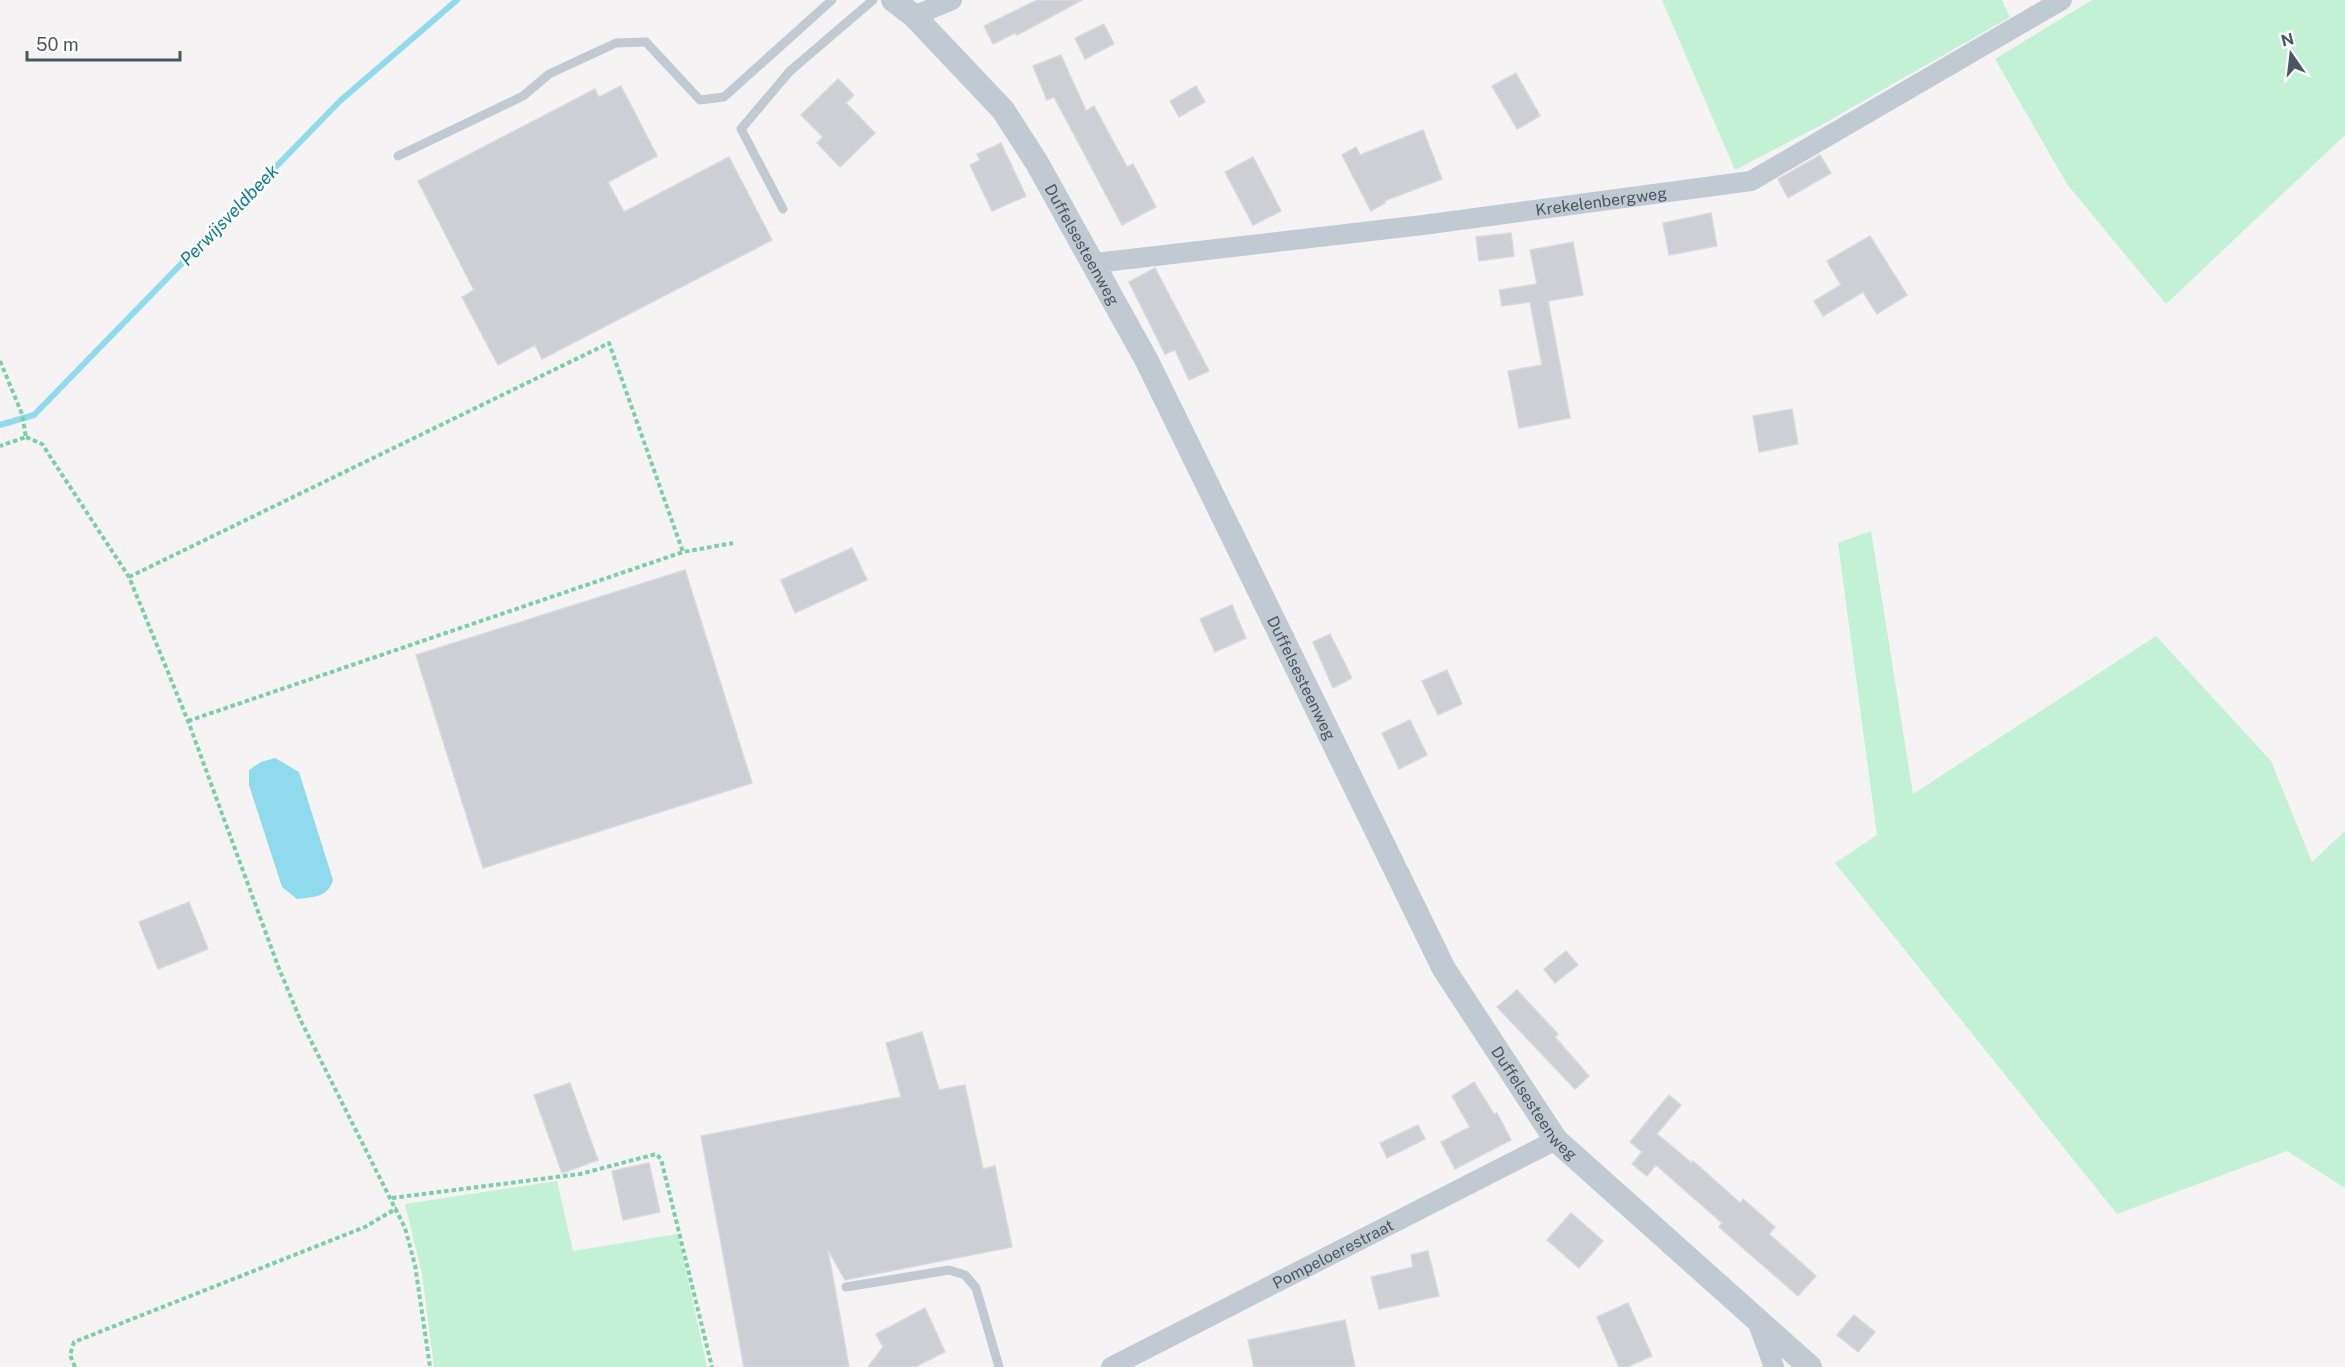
<svg xmlns="http://www.w3.org/2000/svg" width="2345" height="1367" font-family="'Public Sans',sans-serif">
  <rect width="100%" height="100%" fill="#f5f3f3"/>
  <!-- green -->
  <g fill="#c3f1d5">
    <path d="M1662 0H2002L2010 17 1825 123 1735 170Z"/>
    <path d="M2092 0H2345V135L2166 304 2067 184 1995 59Z"/>
    <path d="M1871 531 1913 794 2156 636 2271 761 2312 862 2345 831V1188L2287 1151 2117 1214 1835 863 1877 835 1838 543Z"/>
    <path d="M557 1181 573 1251 678 1234 707 1367H434L422 1274 405 1204Z"/>
  </g>
  <!-- water -->
  <path fill="#90daee" d="M275 758 299 772 333 880C328 897 314 897 297 899L282 887 249 785V770L261 762Z"/>
  <g fill="none" stroke-linecap="round" stroke-linejoin="round">
    <!-- stream -->
    <path stroke="#90daee" stroke-width="6" d="M0 425 34 415 340 101 457 0"/>
  </g>
  <!-- building -->
  <g fill="#cdcfd5" stroke="#d7d9de" stroke-width="1.5">
    <path d="M1037 0H1082L1017 35 1015 33 993 44 984 26Z"/>
    <path d="M1104 24 1114 44 1085 59 1075 38Z"/>
    <path d="M1061 55 1086 111 1094 106 1127 167 1133 164 1156 207 1122 225 1054 97 1047 100 1033 66Z"/>
    <path d="M1516 73 1540 116 1517 129 1492 86Z"/>
    <path d="M838 79 854 95 846 103 875 133 840 167 817 143 823 137 801 115Z"/>
    <path d="M621 86 657 156 608 182 624 212 729 157 772 240 542 359 535 345 498 365 462 297 474 290 418 181 595 89 599 97Z"/>
    <path d="M1196 86 1205 102 1179 117 1170 101Z"/>
    <path d="M1423 130 1442 179 1384 201 1385 203 1371 211 1342 155 1356 147 1360 155Z"/>
    <path d="M1001 143 1026 196 992 211 970 165 980 160 977 154Z"/>
    <path d="M1820 155 1831 173 1788 198 1778 179Z"/>
    <path d="M1253 157 1281 211 1253 225 1225 172Z"/>
    <path d="M1711 213 1717 246 1669 255 1663 223Z"/>
    <path d="M1511 233 1514 256 1479 261 1476 237Z"/>
    <path d="M1870 236 1907 295 1877 314 1863 292 1823 316 1814 301 1841 285 1827 261Z"/>
    <path d="M1573 242 1583 295 1548 301 1570 418 1519 428 1508 371 1542 365 1530 302 1502 306 1499 290 1537 284 1530 250Z"/>
    <path d="M1155 268 1209 371 1189 380 1175 350 1165 354 1129 282Z"/>
    <path d="M1792 409 1798 444 1759 452 1753 416Z"/>
    <path d="M852 548 867 580 795 613 781 580Z"/>
    <path d="M685 570 752 783 483 868 416 655Z"/>
    <path d="M1232 605 1246 638 1215 652 1200 619Z"/>
    <path d="M1330 634 1352 678 1333 688 1313 642Z"/>
    <path d="M1447 670 1462 704 1438 715 1422 681Z"/>
    <path d="M1410 720 1427 755 1399 769 1382 733Z"/>
    <path d="M189 902 208 949 158 969 139 922Z"/>
    <path d="M1566 951 1578 965 1555 983 1544 969Z"/>
    <path d="M1517 990 1558 1034 1555 1037 1589 1076 1575 1089 1497 1007Z"/>
    <path d="M922 1032 939 1090 965 1085 983 1169 995 1166 1012 1247 845 1280 828 1250 849 1367H744L701 1136 901 1097 886 1043Z"/>
    <path d="M1474 1082 1494 1114 1497 1113 1511 1140 1455 1169 1441 1142 1470 1127 1452 1096Z"/>
    <path d="M570 1083 598 1160 562 1173 534 1095Z"/>
    <path d="M1669 1095 1681 1105 1657 1134 1692 1163 1693 1161 1740 1203 1743 1199 1775 1227 1769 1234 1816 1276 1798 1296 1719 1227 1722 1223 1656 1165 1647 1176 1632 1164 1642 1152 1630 1142Z"/>
    <path d="M1418 1125 1425 1139 1387 1158 1380 1143Z"/>
    <path d="M649 1163 660 1212 623 1220 612 1171Z"/>
    <path d="M1571 1213 1603 1241 1579 1268 1547 1240Z"/>
    <path d="M1428 1251 1439 1296 1379 1309 1371 1277 1413 1267 1411 1255Z"/>
    <path d="M1628 1303 1652 1356 1627 1367H1619L1597 1317Z"/>
    <path d="M925 1308 945 1352 915 1367H868L883 1347 876 1334Z"/>
    <path d="M1854 1315 1875 1332 1858 1352 1837 1335Z"/>
    <path d="M1345 1320 1355 1367H1254L1248 1340Z"/>
  </g>
  <g fill="none" stroke-linecap="round" stroke-linejoin="round">
    <!-- path -->
    <g stroke="#7ad0a6" stroke-width="4" stroke-dasharray="4.5 3" stroke-linecap="butt">
      <path d="M0 361 22 414 26 437 0 446"/>
      <path d="M26 437 42 444 129 577 188 721 278 966 300 1019 405 1228 415 1265 430 1367"/>
      <path d="M129 577 609 343 683 552"/>
      <path d="M188 721 683 552 733 543"/>
      <path d="M392 1198 580 1174 656 1154 661 1159 712 1367"/>
      <path d="M75 1367 70 1355 74 1342 365 1227 397 1208"/>
    </g>
    <!-- service -->
    <g stroke="#c1cad2" stroke-width="9">
      <path d="M398 156 523 96 549 74 616 43 646 42 700 100 724 97 832 0"/>
      <path d="M783 209 741 129 790 71 873 0"/>
      <path d="M846 1287 949 1270 965 1275 976 1288 999 1367"/>
    </g>
    <!-- minor -->
    <g stroke="#c1cad2" stroke-width="20">
      <path d="M914 16 952 0"/>
      <path id="s1" d="M1095 263 1423 225 1751 181 2062 0"/>
      <path d="M1757 1321 1774 1367"/>
      <path id="s2" d="M1111 1367 1556 1140"/>
    </g>
    <!-- tertiary -->
    <path stroke="#c1cad2" stroke-width="24" id="s3" d="M893 0 914 16 1003 110 1037 163 1147 361 1444 969 1556 1140 1810 1367"/>
  </g>
  <g text-anchor="middle" dominant-baseline="central" stroke-width="5" stroke-linejoin="round" paint-order="stroke">
    <!-- street labels -->
    <g font-size="16" fill="#4a5661" stroke="#fff">
      <text stroke="none"><textPath href="#s1" startOffset="510">Krekelenbergweg</textPath></text>
      <text stroke="none"><textPath href="#s3" startOffset="312">Duffelsesteenweg</textPath></text>
      <text stroke="none"><textPath href="#s3" startOffset="798">Duffelsesteenweg</textPath></text>
      <text stroke="none"><textPath href="#s3" startOffset="1284">Duffelsesteenweg</textPath></text>
      <text stroke="none"><textPath href="#s2" startOffset="249">Pompeloerestraat</textPath></text>
    </g>
    <!-- water labels -->
    <g font-size="18" font-style="italic" fill="#0c7c9b" stroke="#fff">
      <text transform="translate(229 215) rotate(-46)">Perwijsveldbeek</text>
    </g>
  </g>
  <!-- north arrow -->
  <g transform="translate(2291 54) rotate(346)" stroke="#ffffff" stroke-width="4.5" paint-order="stroke">
  <path d="M0-4.5L10 22L0 15L-10 22Z" fill="#4a5661"/>
  <text y="-9" font-size="16" font-weight="bold" text-anchor="middle" fill="#4a5661">N</text>
  </g>
  <!-- scale -->
  <path d="M27 51v9h153v-9" fill="none" stroke="#4a5661" stroke-width="3"/>
  <text x="36" y="51" font-size="18" fill="#4a5661" stroke="#ffffff" stroke-width="4.5" paint-order="stroke">50 m</text>
</svg>
